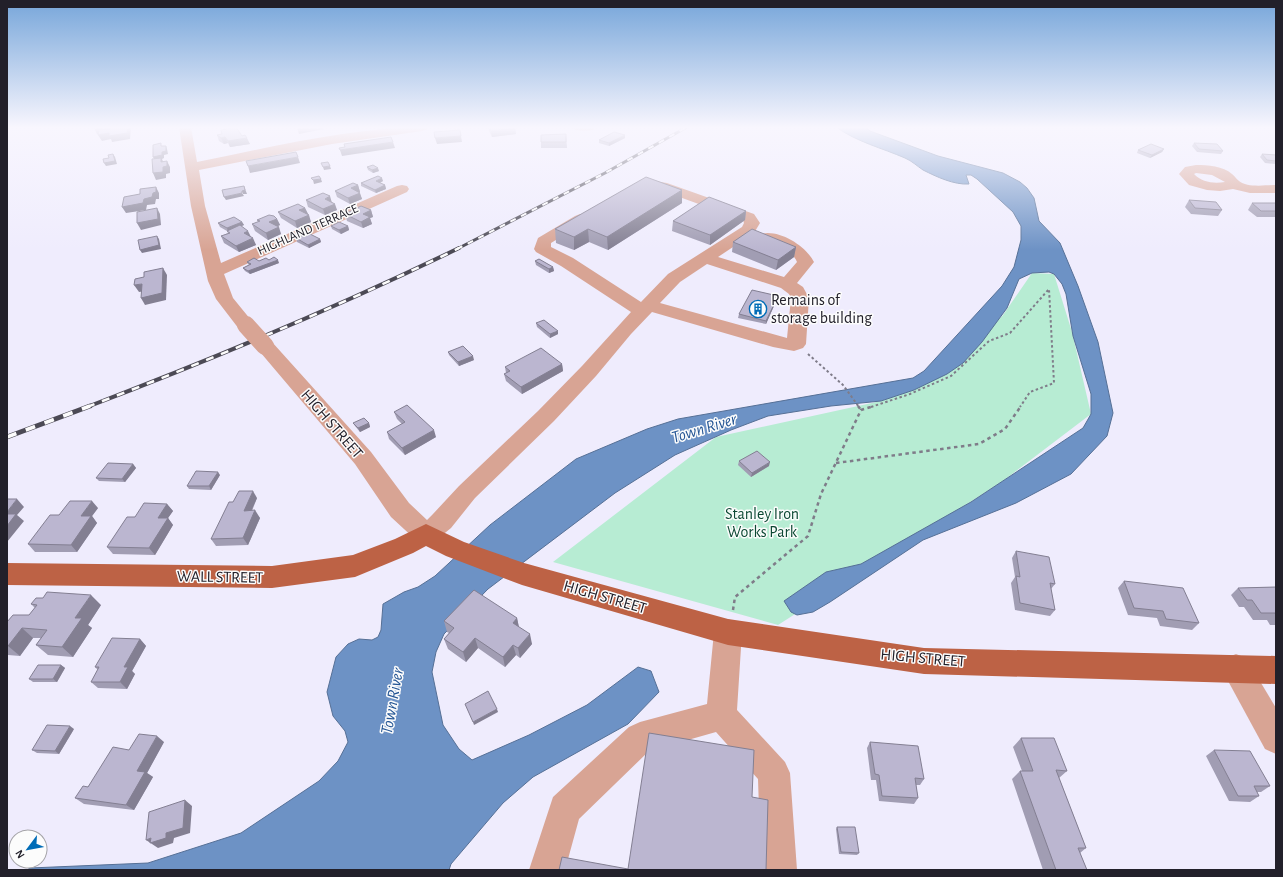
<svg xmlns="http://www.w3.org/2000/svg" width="1283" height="877" font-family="'Alegreya Sans',sans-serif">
  <rect width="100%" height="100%" fill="#efecfd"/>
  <!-- green -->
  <path fill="#b7ecd3" d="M1032 273 1054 274 1072 332 1091 414 1003 481 778 625 553 562 716 437 881 401 947 374 1003 315Z"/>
  <!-- water -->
  <path fill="#6d92c5" stroke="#567096" d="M836 127H866L870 131 938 156 1003 173 1020 182 1027 188 1034 198 1039 221 1060 243 1078 286 1098 342 1113 413 1107 436 1071 474 1016 503 923 540 830 602 813 612 797 615 791 612 784 601 826 572 861 564 971 502 1083 428 1091 414V394L1073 336 1066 294 1062 284 1054 274 1049 272 1032 273 1019 279 1007 308 982 342 963 363 947 374 914 390 881 401 831 406 768 416 731 430 675 455 615 493 488 589 444 634 436 652 432 672 443 725 459 749 472 760 529 735 587 705 638 667 651 671 659 692 628 724 533 777 503 803 451 864 449 870H27L30 868 148 863 241 833 319 781 338 761 348 742 345 731 333 716 327 692 336 657 348 644 359 639 372 640 378 637 381 630 383 604 404 592 418 587 435 576 490 525 576 459 647 429 678 419 913 378 924 371 1002 286 1014 267 1021 240V226L1013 212 977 179 971 175H966L969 184C954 185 937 177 923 170 917 166 912 161 905 158 882 148 857 142 836 127Z"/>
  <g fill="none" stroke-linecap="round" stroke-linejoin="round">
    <!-- path-far1 -->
    <g stroke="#7f7c89" stroke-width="2" stroke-dasharray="2.5 2.5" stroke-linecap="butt">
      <path d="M808 354 843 385 859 407"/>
      <path d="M871 407 910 394 951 376 989 341 1010 333 1049 289 1054 383 1030 392 1020 407"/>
    </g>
    <!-- path -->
    <g stroke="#7f7c89" stroke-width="2.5" stroke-dasharray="3.5 3.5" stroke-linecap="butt">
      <path d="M858 406 861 410"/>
      <path d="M836 463 979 444 1005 429 1021 406"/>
      <path d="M733 610 735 597 808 536 821 494 861 410 874 406"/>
    </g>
    <!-- minor -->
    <g fill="#d8a494" fill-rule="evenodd">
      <path d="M179 127H191L197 162C273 147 351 127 428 127L426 130 422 131 332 144 199 170 205 206 221 263 397 186 402 185 407 186 409 189 407 192 224 274 233 298 255 325 253 329 246 331 239 329 216 299 208 281 191 206Z"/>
      <path d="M573 127H595L593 130C587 131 581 131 575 130Z"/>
      <path d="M1196 165C1208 165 1223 166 1232 174 1235 176 1236 179 1239 181 1247 188 1266 185 1276 185V193H1250L1233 189 1220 191 1207 190 1189 185 1179 174 1185 167ZM1196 173 1212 175 1225 182C1213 184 1202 182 1194 174Z"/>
      <path d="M654 181 667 183 754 214 760 223 754 233 718 257 784 277 797 262C790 245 767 249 759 237L761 234C779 229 806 246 814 262L797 283 803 287 809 298 806 344 803 348 794 351 773 347 652 312 631 334 596 376 554 421 475 498 451 528 435 541 426 544 417 541 391 517 355 464 255 346 258 342 265 340 272 342 371 452 409 503 427 520 433 514 459 486 538 411 582 366 631 312 561 266 536 252 534 249 538 238 575 216 580 214 585 216 588 219 585 222 551 243V247L573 258 641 302 668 274 742 227 744 223 743 220 660 190 649 188 647 185 649 182ZM707 264 781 288 789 294 791 298 787 338 660 303 680 282Z"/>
      <path d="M728 619 738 623 742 632 737 710 785 762 790 773 797 870H761L758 779 716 732 649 751 579 819 565 870H529L553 797 629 727 640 722 707 704 714 632 718 623Z"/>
      <path d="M1236 654 1246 658 1276 708V754L1265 749 1221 668 1226 658Z"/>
    </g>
    <!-- major -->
    <path fill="#bd6245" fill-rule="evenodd" d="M426 524 464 542 524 563 728 619 924 648 1276 656V684L924 674 728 645 522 585 446 556 426 546 413 553 355 577 272 588 7 585V563L272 566 353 555 395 539Z"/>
    <defs>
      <path id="rail-far2" d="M457 249 605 173 687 127"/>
      <path id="rail-far1" d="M87 407C213 359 338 307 459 248"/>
      <path id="rail" d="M7 437 90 406"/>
    </defs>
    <!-- rail-far2 casing -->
    <use href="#rail-far2" stroke="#4c4a55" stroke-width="3"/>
    <!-- rail-far1 casing -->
    <use href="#rail-far1" stroke="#4c4a55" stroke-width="4"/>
    <!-- rail casing -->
    <use href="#rail" stroke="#4c4a55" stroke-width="5"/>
    <!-- rail-far2 -->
    <use href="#rail-far2" stroke="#fcfcfc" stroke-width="2" stroke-dasharray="6" stroke-linecap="butt"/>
    <!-- rail-far1 -->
    <use href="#rail-far1" stroke="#fcfcfc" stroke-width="2.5" stroke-dasharray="8" stroke-linecap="butt"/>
    <!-- rail -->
    <use href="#rail" stroke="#fcfcfc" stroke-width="3.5" stroke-dasharray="10" stroke-linecap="butt"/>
    <!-- minor-bridge -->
    <path stroke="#d8a494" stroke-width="18" d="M246 325 265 346"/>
  </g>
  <!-- wall -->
  <g fill="#a19db3">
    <path d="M488 127H515L516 134 492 137 489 131Z"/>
    <path d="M566 134 567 148H541V142Z"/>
    <path d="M217 135 242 136 250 144 230 147 228 143 224 144 219 141Z"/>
    <path d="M625 138 609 146 599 143V140Z"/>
    <path d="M1194 143 1223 151 1221 154 1197 152 1192 146Z"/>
    <path d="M1164 149 1162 152 1150 158 1137 153 1138 150Z"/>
    <path d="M1262 154 1276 155V164L1265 163 1260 157Z"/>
    <path d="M367 167 379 171 373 173 368 170Z"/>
    <path d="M383 181 380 183 385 185 386 189 376 193 361 186V183Z"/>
    <path d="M358 185 360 192H359L362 199 350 204 337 197 335 191Z"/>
    <path d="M682 190V203L608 250 589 242 574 250 556 243 555 229Z"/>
    <path d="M306 200 332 202 337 210 325 215 308 207Z"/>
    <path d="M1189 200 1222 210 1218 216 1191 214 1185 207Z"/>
    <path d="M1252 203H1276V217H1257L1248 210Z"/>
    <path d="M305 208 308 214H307L311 222 297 228 281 218 278 212Z"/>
    <path d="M371 210 373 217 370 218 372 224 363 228 347 221 345 214Z"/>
    <path d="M746 211 745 220 710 245 672 231 673 221Z"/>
    <path d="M277 219 280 225 277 226 281 234 268 240 255 231 252 224 258 222 257 220Z"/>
    <path d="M242 222 244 225 241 226 251 237 256 245 239 252 224 243 221 236 228 233 227 231 220 227 218 223Z"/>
    <path d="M331 226H348L349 230 341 234 332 229Z"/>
    <path d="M296 238 320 239 321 242 309 248 297 242Z"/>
    <path d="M733 242 796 247 794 257 776 270 732 252Z"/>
    <path d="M269 260 279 263 250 274 245 271 243 268 249 265 247 262 259 261Z"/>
    <path d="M535 261 553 267 554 271 549 273 536 265Z"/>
    <path d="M778 296 777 299 766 324 738 318 739 314Z"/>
    <path d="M536 323 558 334 550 338 537 327Z"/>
    <path d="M448 352 474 360 459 366 449 355Z"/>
    <path d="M562 364 563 371 522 394 506 381 504 374 506 373 505 367Z"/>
    <path d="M394 412 436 437 405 455 389 439 387 432 402 424 397 419Z"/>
    <path d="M353 423H369L370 427 360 432 355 426Z"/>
    <path d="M739 461 769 466 751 477 738 465Z"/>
    <path d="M133 464 136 468 125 482 99 481 96 478Z"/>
    <path d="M220 475 211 490 189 489 187 486Z"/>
    <path d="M257 498 252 511 260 518 248 545 216 546 211 539 233 502Z"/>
    <path d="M167 504 173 511 168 518 173 525 155 555 113 554 107 547 135 517Z"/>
    <path d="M98 508 92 516 97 523 77 552H35L28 544 59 515Z"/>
    <path d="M1016 551 1055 584 1051 589 1055 610 1050 616 1015 610 1011 583 1015 577 1012 558Z"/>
    <path d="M1124 581 1199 623 1192 630 1160 626 1157 618 1128 615 1118 588Z"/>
    <path d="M1276 587V625H1270L1267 620H1253L1244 607H1239L1231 595 1238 588Z"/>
    <path d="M31 604 101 605 88 625 92 628 73 657 48 655 36 645 41 638H33L20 656 8 655 7 654V622L29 615 35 608Z"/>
    <path d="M517 618 519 627 532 644 520 658 516 655 505 667 478 648 466 662 448 649 444 639 449 633 447 632 444 621Z"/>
    <path d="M140 639 146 646 132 671 135 674 127 689 98 688 91 682 98 670 95 667Z"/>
    <path d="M61 665 65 668 57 682H33L29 679Z"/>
    <path d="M74 729 59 754 37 753 32 750Z"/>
    <path d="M1021 738 1067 771 1059 778 1086 848 1080 853 1087 870H1043L1012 779 1020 771H1022L1013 747Z"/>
    <path d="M164 742 147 773 153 777 134 810 84 804 75 798 129 750Z"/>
    <path d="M870 742 924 779 920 785H916L918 798 914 804 879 801 876 780H871L867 748Z"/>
    <path d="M1214 750 1270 786 1261 792H1257L1259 796 1250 802 1229 801 1206 756Z"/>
    <path d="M837 827 859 853 857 855 839 854 836 829Z"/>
  </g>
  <!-- shaded-wall -->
  <g fill="#837f92">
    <path d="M100 127H111L113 132 97 134 94 128Z"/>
    <path d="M128 127H131L130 139 112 142 111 139 102 141 98 135Z"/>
    <path d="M302 127H323L324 129 299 134 297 128Z"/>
    <path d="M515 128 516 134 492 137 491 131Z"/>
    <path d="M625 135V138L609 146V143Z"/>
    <path d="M461 136 462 142 437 144 435 138Z"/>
    <path d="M225 137 228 143 224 144 221 138Z"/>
    <path d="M247 138 250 144 230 147 228 141Z"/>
    <path d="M393 142 395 148 342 156 340 150Z"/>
    <path d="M166 146 167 149 168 154 164 155V158L162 159 164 164 167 161 170 167V173L166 174V178L156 180 153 173 155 160 153 157 162 152Z"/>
    <path d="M1164 149 1162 152 1150 158 1152 155Z"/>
    <path d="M113 154 115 157 117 164 106 166 104 163Z"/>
    <path d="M298 157 300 163 250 173 248 166Z"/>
    <path d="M330 166 331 169 324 170 323 167Z"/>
    <path d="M378 168 379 171 373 173 372 170Z"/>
    <path d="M382 178 383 181 377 184 376 181Z"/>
    <path d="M321 179 322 182 314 184 313 180Z"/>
    <path d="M358 185 360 192 353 195 351 188Z"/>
    <path d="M385 185 386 189 376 193 375 190Z"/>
    <path d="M244 186 247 194H243L242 191Z"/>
    <path d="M156 187 159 193V199H156L155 204 147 205 146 210 126 213 122 207 144 199 153 193Z"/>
    <path d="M682 190V203L608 250 607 237Z"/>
    <path d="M242 193 244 196 226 200 224 197Z"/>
    <path d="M360 193 362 199 350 204 348 198Z"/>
    <path d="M330 196 332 203 325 199Z"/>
    <path d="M335 204 337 210 325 215 323 209Z"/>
    <path d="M157 208 160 214 161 225 141 230 137 223Z"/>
    <path d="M305 208 308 214 302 217 299 210Z"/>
    <path d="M371 210 373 217 370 218 372 224 363 228 361 222 363 214Z"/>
    <path d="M746 211 745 220 710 245V235Z"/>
    <path d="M309 215 311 222 297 228 295 221Z"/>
    <path d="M277 219 280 225 272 229 269 222Z"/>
    <path d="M242 222 244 225 228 232 227 228Z"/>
    <path d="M348 226 349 230 341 234 339 230Z"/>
    <path d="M279 227 281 234 268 240 266 233Z"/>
    <path d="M588 229 589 242 574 250V237Z"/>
    <path d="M248 231 251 237 244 233Z"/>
    <path d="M157 236 159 239 161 249 142 253 140 250Z"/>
    <path d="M253 238 256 245 239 252 236 246Z"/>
    <path d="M320 239 321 242 309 248 308 245Z"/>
    <path d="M796 247 794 257 776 270 778 260Z"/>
    <path d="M278 260 279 263 250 274 248 271Z"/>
    <path d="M553 267 554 271 549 273V269Z"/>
    <path d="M163 268 167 275 166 300 145 305 141 298Z"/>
    <path d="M142 284 146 291 139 292 134 285Z"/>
    <path d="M778 296 777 299 766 324V321Z"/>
    <path d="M558 331V334L550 338V334Z"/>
    <path d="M473 356 474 360 459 366 458 362Z"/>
    <path d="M562 364 563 371 522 394 521 387Z"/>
    <path d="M369 423 370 427 360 432 358 428Z"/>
    <path d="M434 430 436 437 405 455 402 448Z"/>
    <path d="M770 462 769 466 751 477 752 473Z"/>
    <path d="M133 464 136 468 125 482 122 479Z"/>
    <path d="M218 472 220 475 211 490 209 486Z"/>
    <path d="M253 491 257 498 248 518 244 511Z"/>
    <path d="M17 499 24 507 17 515 24 521 7 542V512Z"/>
    <path d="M92 501 98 508 92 516 97 523 77 552 71 545 81 516Z"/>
    <path d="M167 504 173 511 168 518 173 525 155 555 149 548 158 518Z"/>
    <path d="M255 510 260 518 248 545 243 538Z"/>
    <path d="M91 595 101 605 88 625 92 628 73 657 62 647 75 618Z"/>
    <path d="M517 618 519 628 513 623Z"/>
    <path d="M22 628 33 638 20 656 8 646Z"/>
    <path d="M530 634 532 644 520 658 518 648Z"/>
    <path d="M475 638 478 648 466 662 463 652Z"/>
    <path d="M140 639 146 646 132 671 135 674 127 689 120 682 124 667Z"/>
    <path d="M513 645 516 655 505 667 503 657Z"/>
    <path d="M61 665 65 668 57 682 53 679Z"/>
    <path d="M497 709 498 712 474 725 473 722Z"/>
    <path d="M70 726 74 729 59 754 55 751Z"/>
    <path d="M157 736 164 742 147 773 153 777 134 810 126 805 137 771Z"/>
    <path d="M185 800 192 806 190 833 174 838 173 843 158 848 146 840 166 833Z"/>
  </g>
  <!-- building -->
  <g fill="#bbb6d0" stroke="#837f92">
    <path d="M110 127H128L127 133 109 136V133L98 135 99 130 110 129Z"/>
    <path d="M236 127 242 136 245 135 247 138 228 141 225 137 221 138 217 135 222 134 221 130Z"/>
    <path d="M489 127H515V128L491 131Z"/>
    <path d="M460 130 461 136 435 138 434 132Z"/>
    <path d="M614 132 625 135 609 143 599 140Z"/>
    <path d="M566 134V142H541V135Z"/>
    <path d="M391 137 393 142 340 150 339 148 345 147 344 144Z"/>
    <path d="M161 143V146H166V151L162 152V155L153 157V145Z"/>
    <path d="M1194 143 1217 144 1223 151 1199 149Z"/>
    <path d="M1151 144 1164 149 1152 155 1138 150Z"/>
    <path d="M296 152 298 157 248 166 246 161Z"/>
    <path d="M113 154 115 161 104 163 103 159 109 158 108 155Z"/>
    <path d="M1262 154 1276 155V161L1267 160Z"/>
    <path d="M161 158V162L167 161V166L163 167V172L153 173 152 159Z"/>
    <path d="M328 162 330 166 323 167 321 163Z"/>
    <path d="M373 165 378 168 372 170 367 167Z"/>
    <path d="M319 176 321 179 313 180 311 178Z"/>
    <path d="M378 176 382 178 376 181 385 185 375 190 361 183Z"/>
    <path d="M646 177 682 190 607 237 588 229 574 237 555 229Z"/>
    <path d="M353 183 358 185 351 188 360 193 348 198 335 191Z"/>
    <path d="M244 186 245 190 242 191V193L224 197 222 190Z"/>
    <path d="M156 187V192L153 193 152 197 144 199 143 203 122 207 124 197 140 194V189Z"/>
    <path d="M323 193 330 196 325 199 335 204 323 209 306 200Z"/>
    <path d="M709 197 746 211 710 235 673 221Z"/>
    <path d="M1189 200 1216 202 1222 210 1195 208Z"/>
    <path d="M1252 203H1276V211H1261Z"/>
    <path d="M298 204 305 208 299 210 309 215 295 221 278 212Z"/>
    <path d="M361 206 371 210 363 214 370 217 361 222 345 214Z"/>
    <path d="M157 208 158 219 137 223V212Z"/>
    <path d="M269 215 274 216 277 219 269 222 279 227 266 233 252 224 260 221 257 220Z"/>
    <path d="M234 217 242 222 227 228 218 223Z"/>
    <path d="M339 222 348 226 339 230 331 226Z"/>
    <path d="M240 225 248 231 244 233 253 238 236 246 221 236 230 233 227 231Z"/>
    <path d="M752 229 796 247 778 260 733 242Z"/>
    <path d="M308 233 320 239 308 245 296 238Z"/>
    <path d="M157 236 159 245 140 250 138 240Z"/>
    <path d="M274 257 278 260 248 271 243 268 251 264 247 262 254 258 259 261 266 258 269 260Z"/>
    <path d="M539 259 553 267 549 269 535 261Z"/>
    <path d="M163 268 162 293 141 298 142 284 134 285 135 279 144 277V272Z"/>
    <path d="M752 290 778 296 766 321 739 314Z"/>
    <path d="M544 320 558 331 550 334 536 323Z"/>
    <path d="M463 346 473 356 458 362 448 352Z"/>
    <path d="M541 348 562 364 521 387 504 374 510 371 505 367Z"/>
    <path d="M407 405 434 430 402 448 387 432 405 422 394 412Z"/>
    <path d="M364 418 369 423 358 428 353 423Z"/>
    <path d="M757 451 770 462 752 473 739 461Z"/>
    <path d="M108 463 133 464 122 479 96 478Z"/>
    <path d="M196 471 218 472 209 486H187Z"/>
    <path d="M239 491H253L244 511 255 510 243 538 211 539 229 502H233Z"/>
    <path d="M7 499H17L7 512Z"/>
    <path d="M70 501H92L81 516H91L71 545 28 544 50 515H59Z"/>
    <path d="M144 503 167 504 158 518H168L149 548 107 547 127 517H135Z"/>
    <path d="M7 514H16L7 526Z"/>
    <path d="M1016 551 1049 557 1055 584 1050 583 1055 610 1020 603 1016 576 1020 577Z"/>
    <path d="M1124 581 1183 588 1199 623 1166 619 1163 611 1134 608Z"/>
    <path d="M1276 587V615L1275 613H1261L1252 600H1247L1238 588Z"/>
    <path d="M474 590 517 618 513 623 530 634 518 648 513 645 503 657 475 638 463 652 444 639 454 628 444 621Z"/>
    <path d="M47 592 91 595 75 618H82L62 647 36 645 47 630 22 628 8 646H7V631L8 630H7V622L13 615H29L37 605 31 604 36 598H43Z"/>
    <path d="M112 638 140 639 124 667H128L120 682H91L99 667H95Z"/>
    <path d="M38 665H61L53 679H29Z"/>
    <path d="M488 691 497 709 473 722 465 704Z"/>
    <path d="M47 725 70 726 55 751 32 750Z"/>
    <path d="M649 733 754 750 752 797 768 800 766 870H559L562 857 628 869Z"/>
    <path d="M139 734 157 736 137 771 145 772 126 805 75 798 83 786 88 787 113 747 129 750Z"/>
    <path d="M1021 738H1054L1067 771 1056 770 1086 848H1078L1087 870H1056L1020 771H1033Z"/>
    <path d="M870 742 918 746 924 779 915 778 918 798 882 796 879 775 875 774Z"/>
    <path d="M1214 750 1250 751 1270 786H1254L1259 796H1238Z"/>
    <path d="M185 800 183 828 166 833V838L150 843 151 838 146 840 149 812Z"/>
    <path d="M837 827H855L859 853 841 852Z"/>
  </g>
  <!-- sky -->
  <linearGradient id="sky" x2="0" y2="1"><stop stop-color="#77a6da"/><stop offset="0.51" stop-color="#f8f6fe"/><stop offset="1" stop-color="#f8f6fe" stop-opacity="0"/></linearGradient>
  <rect width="1283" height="250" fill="url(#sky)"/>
  <!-- icons -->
  <defs>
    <symbol id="building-ring" viewBox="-11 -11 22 22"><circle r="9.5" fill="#fcfcfc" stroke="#006cb7" stroke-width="1.5"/><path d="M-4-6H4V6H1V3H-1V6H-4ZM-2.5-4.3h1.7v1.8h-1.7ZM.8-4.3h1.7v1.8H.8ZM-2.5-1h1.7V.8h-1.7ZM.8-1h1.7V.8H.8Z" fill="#006cb7"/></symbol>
  </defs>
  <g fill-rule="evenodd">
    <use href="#building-ring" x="748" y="299" width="20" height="20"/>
  </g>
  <g text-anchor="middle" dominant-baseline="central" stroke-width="3" stroke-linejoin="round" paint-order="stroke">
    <!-- far-street labels -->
    <g font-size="13" fill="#22202a" stroke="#fcfcfc">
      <text transform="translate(308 230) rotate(-24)">HIGHLAND TERRACE</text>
    </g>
    <!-- poi labels -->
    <g font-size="16" fill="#22202a" stroke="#fcfcfc" text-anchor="start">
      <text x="771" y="300">Remains of<tspan x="771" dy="18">storage building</tspan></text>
    </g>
    <!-- street labels -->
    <g font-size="16" fill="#22202a" stroke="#fcfcfc">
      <text transform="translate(332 424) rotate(49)">HIGH STREET</text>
      <text transform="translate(220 577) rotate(1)">WALL STREET</text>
      <text transform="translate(605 597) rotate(16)">HIGH STREET</text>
      <text transform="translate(923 658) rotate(5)">HIGH STREET</text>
    </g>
    <!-- park labels -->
    <g font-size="16" fill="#0c4833" stroke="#fcfcfc">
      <text x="762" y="514">Stanley Iron<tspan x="762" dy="18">Works Park</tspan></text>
    </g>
    <!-- water labels -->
    <g font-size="17" font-style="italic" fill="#255695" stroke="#fcfcfc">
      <text transform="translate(704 428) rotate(-17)">Town River</text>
      <text transform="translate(392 701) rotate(-80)">Town River</text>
    </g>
  </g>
  <!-- border -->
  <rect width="1283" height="877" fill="none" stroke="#22202a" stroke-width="16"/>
  <!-- north arrow -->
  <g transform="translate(28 849) rotate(238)"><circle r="19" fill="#fcfcfc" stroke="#a5a4a8"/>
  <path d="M0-3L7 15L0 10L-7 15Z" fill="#006cb7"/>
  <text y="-6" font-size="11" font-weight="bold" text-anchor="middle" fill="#22202a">N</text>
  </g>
</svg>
